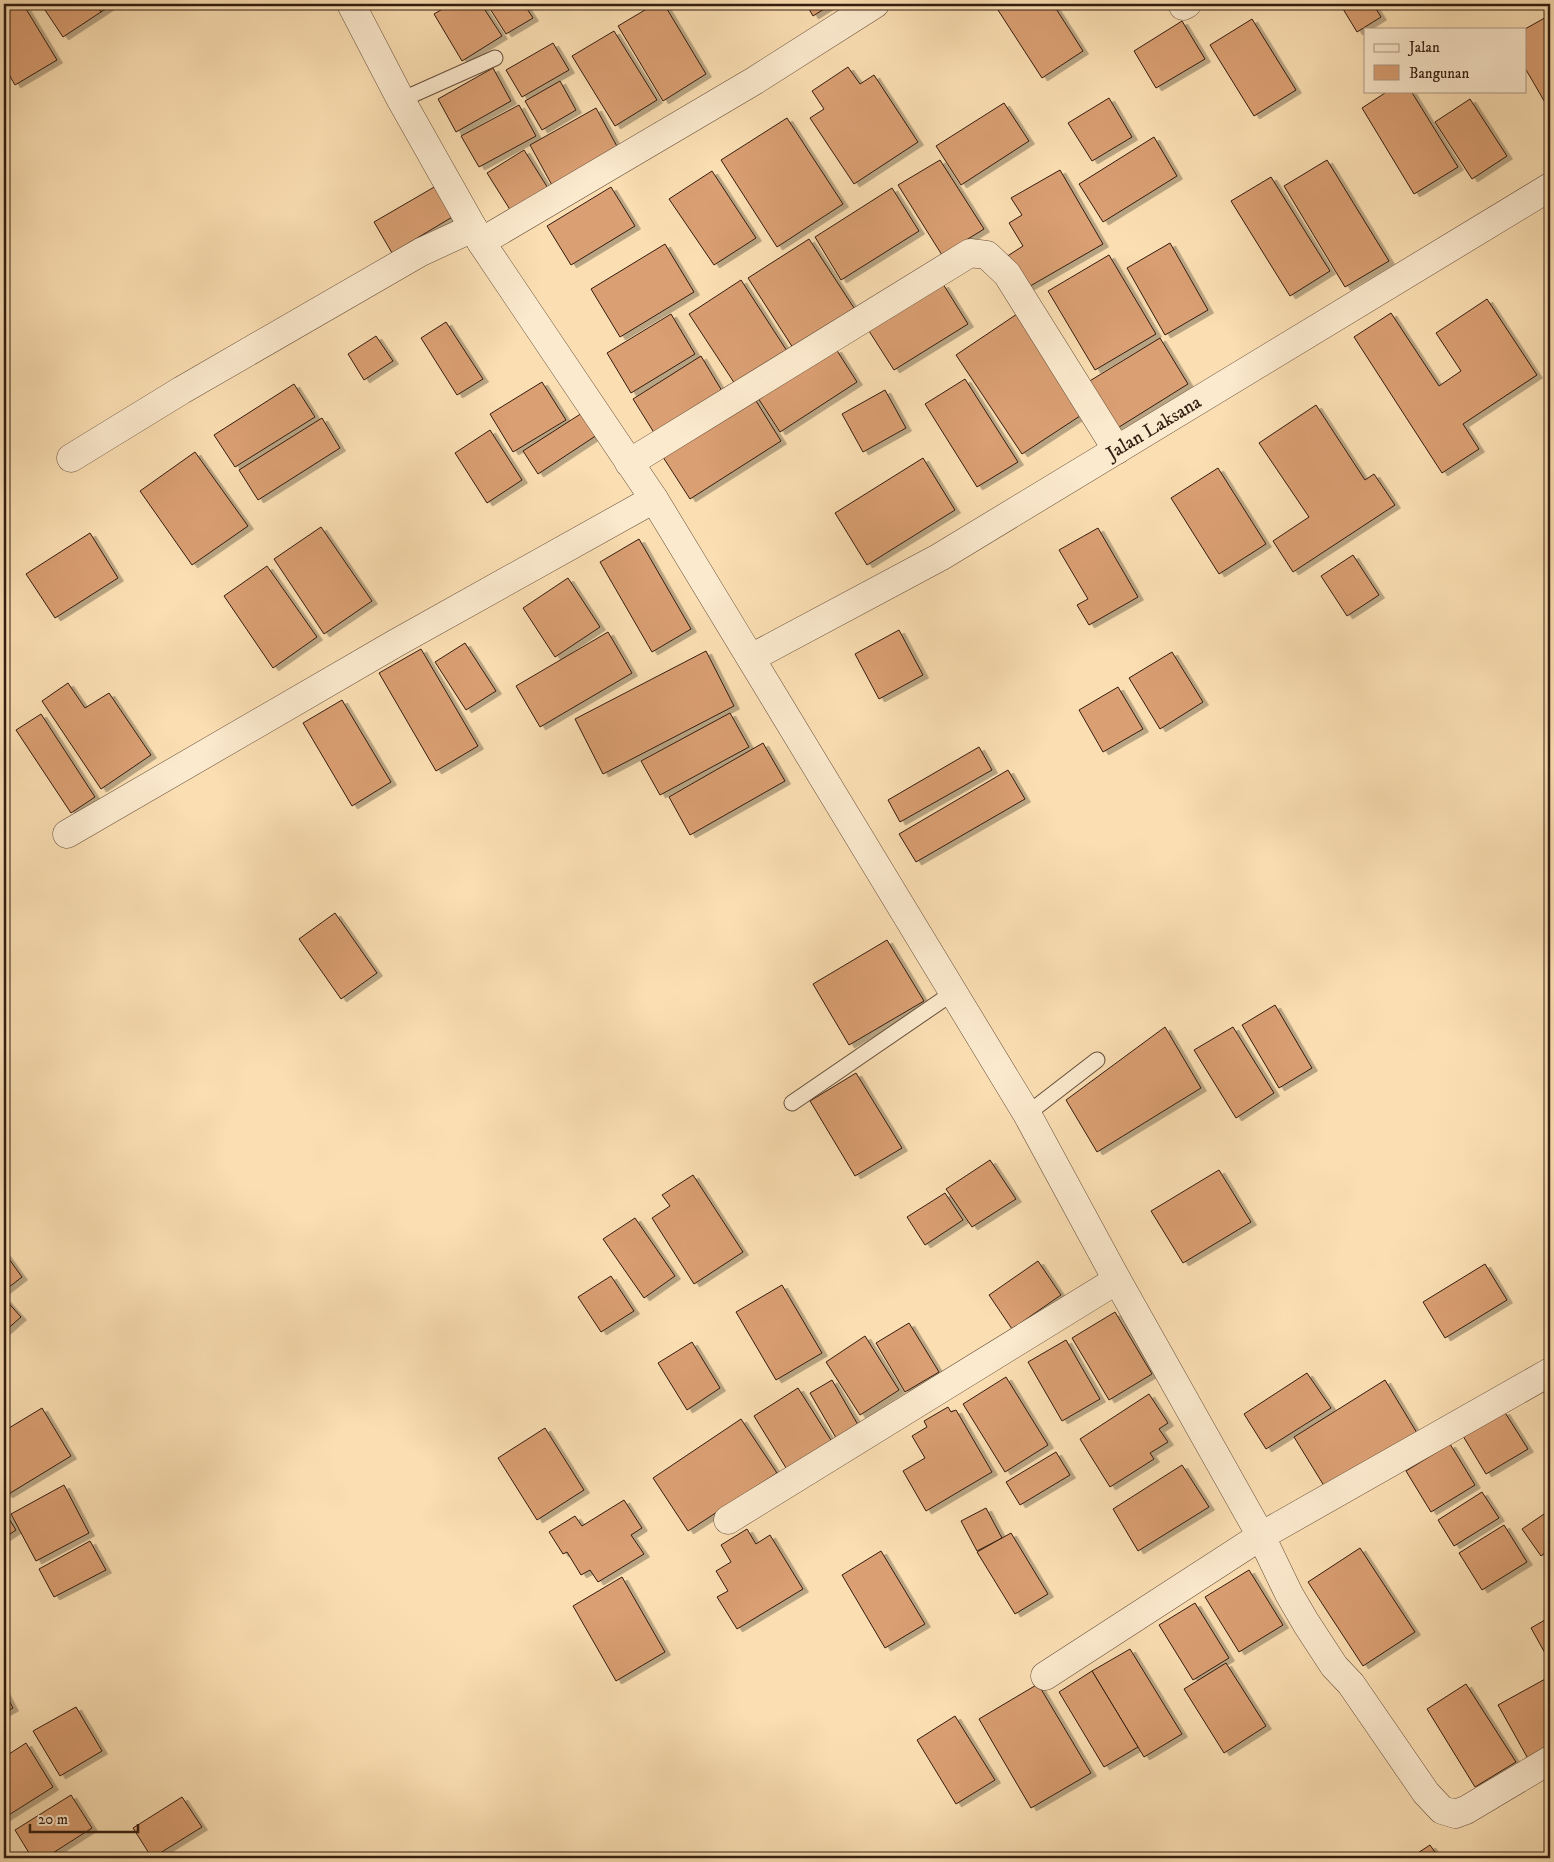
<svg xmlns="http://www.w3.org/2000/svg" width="1554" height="1862" font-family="'IM FELL DW Pica',serif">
  <defs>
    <filter id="shadow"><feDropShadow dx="5.5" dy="3" stdDeviation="0" flood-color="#0004"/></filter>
  </defs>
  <rect width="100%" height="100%" fill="#fbdfb3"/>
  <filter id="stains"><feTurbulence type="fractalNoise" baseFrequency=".004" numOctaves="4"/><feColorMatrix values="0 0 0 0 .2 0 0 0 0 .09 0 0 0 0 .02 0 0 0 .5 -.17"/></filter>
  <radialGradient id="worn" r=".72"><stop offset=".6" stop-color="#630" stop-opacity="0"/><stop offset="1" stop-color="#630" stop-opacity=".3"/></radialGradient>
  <!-- building -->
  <g fill="#da9f72" stroke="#331c10" filter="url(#shadow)">
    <path d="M11 4H23L57 60 15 85 4 66V8Z"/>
    <path d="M41 4H95L101 12 63 37Z"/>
    <path d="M95 4H113L101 12Z"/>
    <path d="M451 4H481L502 36 462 61 434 14Z"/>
    <path d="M487 4H524L533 18 506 34Z"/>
    <path d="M655 4H664L706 74 663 101 618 26Z"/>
    <path d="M806 4H832L813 16Z"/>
    <path d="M1001 4H1053L1083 51 1042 78 996 7Z"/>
    <path d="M1340 4H1373L1381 17 1357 32Z"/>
    <path d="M1550 15V111L1525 68V29Z"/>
    <path d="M1252 19 1296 90 1254 116 1210 45Z"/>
    <path d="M1182 21 1205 59 1156 88 1134 51Z"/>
    <path d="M614 31 657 100 615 126 572 56Z"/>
    <path d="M553 43 569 70 522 97 506 70Z"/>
    <path d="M848 67 860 84 874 75 918 142 854 184 810 118 824 109 812 91Z"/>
    <path d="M493 68 511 101 456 132 438 99Z"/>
    <path d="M560 81 576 110 542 130 525 101Z"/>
    <path d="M1388 91H1411L1458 167 1414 194 1362 108Z"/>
    <path d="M1109 98 1132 137 1092 161 1068 123Z"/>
    <path d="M1470 99 1507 156 1472 179 1435 122Z"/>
    <path d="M1004 103 1029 141 961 185 936 146Z"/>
    <path d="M519 105 536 136 479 167 461 136Z"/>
    <path d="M596 108 619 150 553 187 530 145Z"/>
    <path d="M787 118 843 204 777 247 721 160Z"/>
    <path d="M1154 137 1177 176 1103 222 1079 184Z"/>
    <path d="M524 150 551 193 514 216 487 173Z"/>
    <path d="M940 160 984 229 942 255 898 185Z"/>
    <path d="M1327 160 1389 261 1345 287 1284 186Z"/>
    <path d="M1060 170 1103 244 1025 289 1006 257 1023 246 1009 223 1022 215 1011 198Z"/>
    <path d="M712 171 756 238 714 265 669 199Z"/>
    <path d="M1271 177 1330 271 1290 296 1231 201Z"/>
    <path d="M436 186 454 216 392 253 374 222Z"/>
    <path d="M611 187 635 226 571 265 547 226Z"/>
    <path d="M892 188 919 231 841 280 815 237Z"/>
    <path d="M809 239 856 311 795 351 748 278Z"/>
    <path d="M1170 243 1208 310 1165 335 1127 268Z"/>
    <path d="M665 244 694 292 620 337 591 289Z"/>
    <path d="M1109 255 1156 334 1095 370 1048 291Z"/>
    <path d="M741 280 787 351 735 384 689 314Z"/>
    <path d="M943 284 968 324 894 370 869 331Z"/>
    <path d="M1487 299 1537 375 1463 424 1479 449 1442 473 1354 337 1391 313 1439 386 1461 371 1436 333Z"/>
    <path d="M671 314 695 354 631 393 607 353Z"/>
    <path d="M1017 314 1083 414 1022 454 956 355Z"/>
    <path d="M446 322 483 379 457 395 421 338Z"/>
    <path d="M376 336 393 361 364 380 348 354Z"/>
    <path d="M1160 338 1188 384 1116 429 1088 382Z"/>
    <path d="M836 349 857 382 780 432 758 398Z"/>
    <path d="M701 356 725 396 658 439 633 399Z"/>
    <path d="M965 379 1018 462 977 487 925 404Z"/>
    <path d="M542 382 566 420 513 452 490 414Z"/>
    <path d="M294 384 315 417 235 467 214 435Z"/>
    <path d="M885 390 906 428 863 452 842 414Z"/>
    <path d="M753 396 781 441 690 499 661 454Z"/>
    <path d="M1316 405 1365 480 1374 474 1395 505 1293 572 1273 541 1309 517 1259 443Z"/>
    <path d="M582 413 597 435 538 474 523 451Z"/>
    <path d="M322 418 340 448 258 500 239 470Z"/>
    <path d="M490 430 522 480 487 503 455 453Z"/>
    <path d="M195 452 248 526 192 565 140 491Z"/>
    <path d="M923 458 955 510 867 565 835 513Z"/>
    <path d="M1218 468 1266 544 1219 574 1171 498Z"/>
    <path d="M321 527 372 601 324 634 274 559Z"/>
    <path d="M1098 528 1138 597 1089 625 1077 605 1088 599 1059 550Z"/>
    <path d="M90 533 118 578 55 618 26 574Z"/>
    <path d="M639 539 691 629 652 652 600 562Z"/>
    <path d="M1353 555 1379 595 1347 616 1321 576Z"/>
    <path d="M267 566 317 637 273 668 224 596Z"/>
    <path d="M568 578 600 627 555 657 523 608Z"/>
    <path d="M899 630 923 675 879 699 855 654Z"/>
    <path d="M608 632 632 673 540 727 516 686Z"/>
    <path d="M465 643 496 691 466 710 435 662Z"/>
    <path d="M421 649 478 746 436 771 379 673Z"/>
    <path d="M706 651 734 706 603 774 575 719Z"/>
    <path d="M1172 652 1203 702 1160 729 1129 678Z"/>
    <path d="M68 683 85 708 109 693 151 755 101 789 42 701Z"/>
    <path d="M1118 687 1143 729 1103 752 1079 710Z"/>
    <path d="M342 700 391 782 352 806 303 723Z"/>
    <path d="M730 713 749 747 660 795 641 761Z"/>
    <path d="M41 714 95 797 71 813 16 730Z"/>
    <path d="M763 743 785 781 690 835 669 797Z"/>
    <path d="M979 747 992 770 900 822 888 800Z"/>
    <path d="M1008 770 1025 799 916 862 899 834Z"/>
    <path d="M335 913 377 973 341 999 299 939Z"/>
    <path d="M887 940 924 1001 849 1045 813 984Z"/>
    <path d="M1275 1005 1312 1068 1279 1088 1242 1025Z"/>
    <path d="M1165 1027 1201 1088 1097 1152 1066 1100Z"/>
    <path d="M1233 1027 1274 1093 1236 1118 1194 1050Z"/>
    <path d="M856 1073 902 1148 855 1176 810 1101Z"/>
    <path d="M990 1160 1016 1199 972 1227 946 1189Z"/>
    <path d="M1219 1170 1251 1222 1183 1263 1151 1211Z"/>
    <path d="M693 1175 743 1252 694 1284 652 1218 670 1206 662 1195Z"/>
    <path d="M945 1193 963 1220 925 1245 907 1217Z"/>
    <path d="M635 1218 675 1276 644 1298 603 1239Z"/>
    <path d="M4 1252 22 1277 4 1291Z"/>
    <path d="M1038 1261 1061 1295 1012 1329 989 1295Z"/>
    <path d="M1485 1264 1507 1300 1445 1338 1423 1302Z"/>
    <path d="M611 1276 634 1311 601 1332 578 1297Z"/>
    <path d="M782 1285 822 1353 776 1380 736 1312Z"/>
    <path d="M4 1298 21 1317 4 1332Z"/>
    <path d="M1115 1312 1152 1374 1109 1400 1072 1338Z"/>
    <path d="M909 1323 939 1372 905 1392 876 1343Z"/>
    <path d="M865 1336 899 1390 860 1415 826 1362Z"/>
    <path d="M1066 1340 1100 1399 1062 1421 1028 1362Z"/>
    <path d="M692 1342 720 1388 687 1410 658 1363Z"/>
    <path d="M1307 1373 1331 1408 1266 1449 1244 1414Z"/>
    <path d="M1006 1377 1048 1445 1005 1472 963 1404Z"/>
    <path d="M832 1380 861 1430 839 1443 810 1393Z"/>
    <path d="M1385 1380 1417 1433 1326 1489 1294 1437Z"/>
    <path d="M798 1388 836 1448 791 1476 754 1416Z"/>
    <path d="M1149 1394 1168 1423 1159 1429 1168 1442 1150 1453 1154 1459 1110 1487 1080 1439Z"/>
    <path d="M948 1407 951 1412 956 1410 992 1472 926 1511 903 1471 925 1458 912 1436 927 1427 924 1421Z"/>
    <path d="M42 1408 71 1456 7 1495 4 1491V1431Z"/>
    <path d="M1504 1411 1528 1449 1486 1474 1463 1436Z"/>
    <path d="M741 1419 777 1473 688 1531 653 1478Z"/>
    <path d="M545 1428 584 1490 537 1520 498 1458Z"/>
    <path d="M1450 1444 1475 1485 1431 1512 1406 1471Z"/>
    <path d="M1056 1452 1070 1475 1020 1505 1006 1482Z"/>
    <path d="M1182 1465 1209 1507 1138 1551 1113 1509Z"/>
    <path d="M64 1485 89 1533 36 1561 11 1514Z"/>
    <path d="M1482 1492 1499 1518 1454 1546 1438 1520Z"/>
    <path d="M624 1500 642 1528 631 1535 644 1554 598 1582 590 1570 581 1575 567 1552 563 1554 549 1532 575 1516 582 1526Z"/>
    <path d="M986 1508 1002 1538 977 1551 961 1521Z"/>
    <path d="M1550 1510V1549L1541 1556 1522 1529Z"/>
    <path d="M4 1511 16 1530 4 1538Z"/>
    <path d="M1504 1525 1527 1562 1482 1590 1459 1553Z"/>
    <path d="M747 1529 756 1544 770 1535 803 1589 737 1629 717 1597 728 1591 716 1571 731 1562 721 1545Z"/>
    <path d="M1011 1533 1048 1594 1015 1614 977 1552Z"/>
    <path d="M90 1541 106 1570 54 1597 39 1569Z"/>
    <path d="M1360 1548 1415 1632 1363 1666 1308 1582Z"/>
    <path d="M881 1551 925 1624 885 1648 842 1575Z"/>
    <path d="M1249 1570 1283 1625 1239 1652 1205 1597Z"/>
    <path d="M622 1577 665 1652 616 1681 573 1606Z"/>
    <path d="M1195 1603 1229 1658 1193 1680 1159 1625Z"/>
    <path d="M1550 1617V1662L1531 1628Z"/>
    <path d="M1130 1649 1182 1734 1144 1757 1092 1671Z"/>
    <path d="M1226 1663 1266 1726 1224 1753 1184 1689Z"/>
    <path d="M1092 1671 1138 1747 1104 1767 1059 1692Z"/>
    <path d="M1547 1678 1550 1683V1753L1531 1764 1498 1705Z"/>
    <path d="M1038 1684 1091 1773 1031 1808 979 1719Z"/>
    <path d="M1466 1684 1516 1762 1475 1787 1427 1709Z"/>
    <path d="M4 1691 13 1708 4 1713Z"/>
    <path d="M76 1707 102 1751 60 1776 33 1731Z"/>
    <path d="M955 1716 995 1780 956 1804 917 1740Z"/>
    <path d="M26 1743 53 1787 4 1818V1752L6 1756Z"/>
    <path d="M71 1795 92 1828 45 1858H32L15 1830Z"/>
    <path d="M182 1797 202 1827 152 1858 133 1828Z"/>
    <path d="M1430 1845 1439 1858H1410Z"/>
  </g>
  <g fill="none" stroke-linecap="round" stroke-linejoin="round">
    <defs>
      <g id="lane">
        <path d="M401 100 495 58"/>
        <path d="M792 1103 954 992"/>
        <path d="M1027 1114 1097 1060"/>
      </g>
      <g id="street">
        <path d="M351 4 401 100 481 242 654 499 1027 1114 1117 1280 1261 1536 1289 1594 1306 1623 1334 1666 1351 1684 1426 1793 1442 1810 1455 1814 1466 1810 1550 1760"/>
        <path d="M1183 6 1187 4"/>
        <path d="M481 242 754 81 875 4"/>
        <path d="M71 458 182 390 421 252 473 228"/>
        <path d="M629 463 970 253 987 255 1007 274 1117 450"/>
        <path d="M751 658 940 557 1550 187"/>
        <path d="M67 834 396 643 654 499"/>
        <path d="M728 1520 1117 1280"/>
        <path d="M1045 1676 1261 1536 1550 1372"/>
      </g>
    </defs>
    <!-- lane casing -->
    <use href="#lane" stroke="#654d39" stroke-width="17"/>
    <!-- street casing -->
    <use href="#street" stroke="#654d39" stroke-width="29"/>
    <!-- lane -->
    <use href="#lane" stroke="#fceace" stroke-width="15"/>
    <!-- street -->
    <use href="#street" stroke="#fceace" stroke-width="28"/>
  </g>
  <g text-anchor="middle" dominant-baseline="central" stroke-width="4.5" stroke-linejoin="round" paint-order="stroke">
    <!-- street labels -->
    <g font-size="19" fill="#331c10" stroke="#fceace">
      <text transform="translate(1154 428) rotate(-31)">Jalan Laksana</text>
    </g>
  </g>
  <!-- margin -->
  <rect width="1554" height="1862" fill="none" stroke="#fbdfb3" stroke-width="20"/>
  <rect x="5" y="5" width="1544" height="1852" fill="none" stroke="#331c10" stroke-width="2.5"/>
  <rect x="10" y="10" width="1534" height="1842" fill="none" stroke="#331c10"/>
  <!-- legend -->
  <rect x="1364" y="28" width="162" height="65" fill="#fceace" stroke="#ac9882"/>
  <rect x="1374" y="44" width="25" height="8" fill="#fceace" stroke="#ac9882"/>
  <text x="1409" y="52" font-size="15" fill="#331c10">Jalan</text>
  <rect x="1374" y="65" width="25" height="15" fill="#da9f72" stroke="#ac9882"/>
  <text x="1409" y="78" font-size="15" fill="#331c10">Bangunan</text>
  <!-- scale -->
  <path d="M30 1824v8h108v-8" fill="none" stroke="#331c10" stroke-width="2.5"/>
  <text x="38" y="1824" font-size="15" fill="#331c10" stroke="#fceace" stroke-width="4" paint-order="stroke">20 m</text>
  <rect width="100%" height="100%" filter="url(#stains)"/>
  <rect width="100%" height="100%" fill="url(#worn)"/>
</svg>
